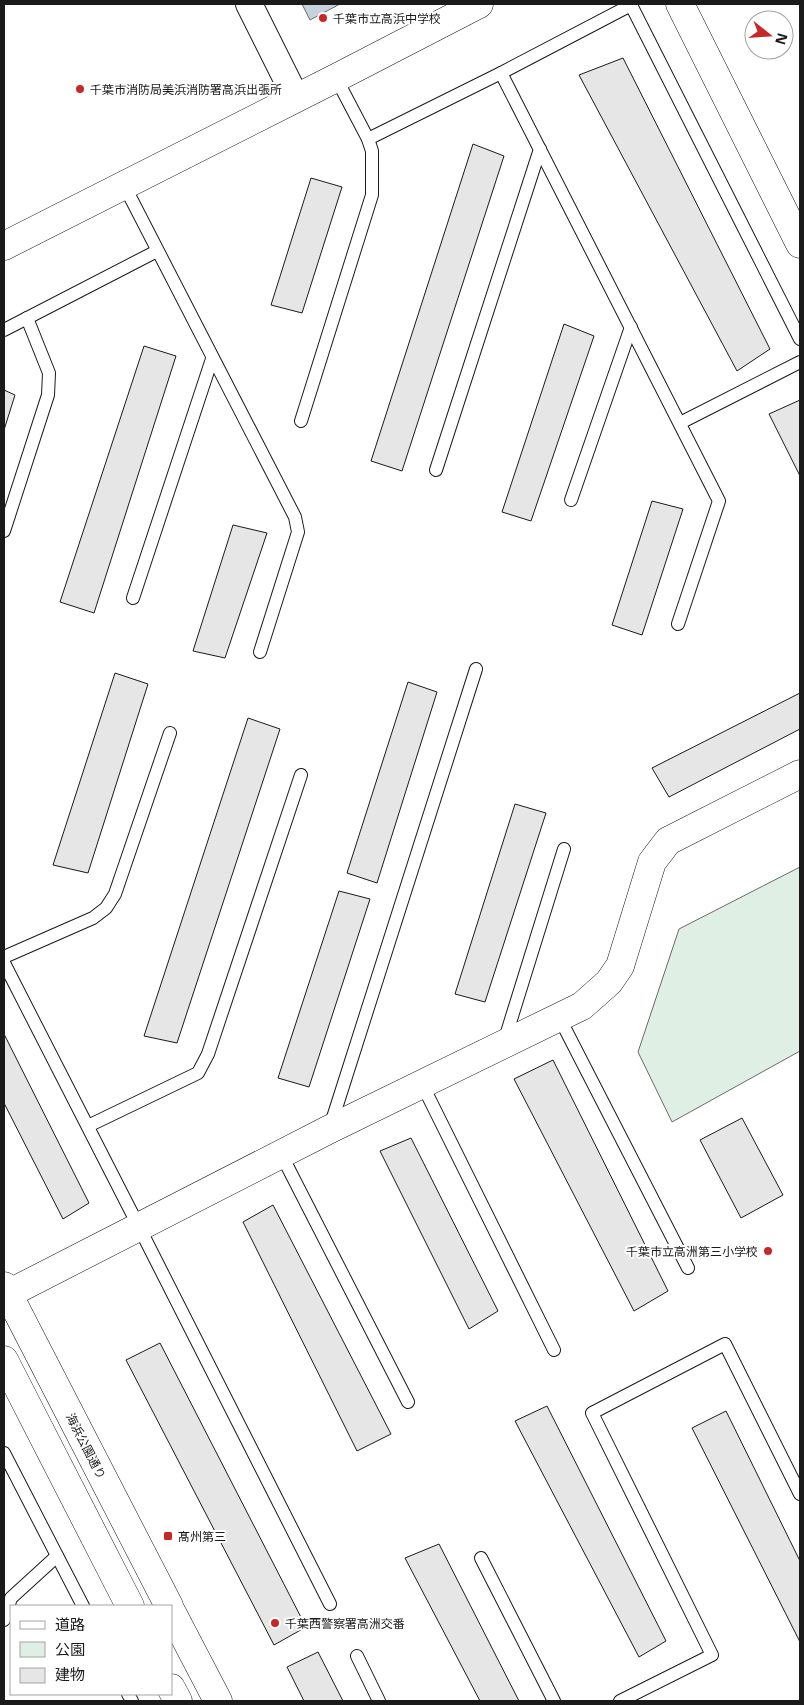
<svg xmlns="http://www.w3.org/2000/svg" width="804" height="1705" font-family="'Open Sans','Noto Sans JP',sans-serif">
  <rect width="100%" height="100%" fill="#fff"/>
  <!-- green -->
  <path fill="#e0efe3" stroke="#6a6a6a" d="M800 867V1051L672 1122 638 1052 679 929Z"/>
  <!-- water -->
  <path fill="#c6d2dc" stroke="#6a6a6a" d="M302 4H340L310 20Z"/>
  <!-- building -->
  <g fill="#e6e6e6" stroke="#1a1a1a">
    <path d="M623 58 770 349 737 371 579 75Z"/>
    <path d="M473 144 504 156 402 471 371 461Z"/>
    <path d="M311 178 342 187 302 313 271 305Z"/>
    <path d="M564 324 594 336 531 521 502 512Z"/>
    <path d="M144 346 176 356 94 613 60 602Z"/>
    <path d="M4 390 15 395 4 430Z"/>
    <path d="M800 400V476L769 414Z"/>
    <path d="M652 501 683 509 642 635 612 625Z"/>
    <path d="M233 525 267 533 225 658 193 651Z"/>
    <path d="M115 673 148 684 88 873 53 865Z"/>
    <path d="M408 682 437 692 377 883 347 873Z"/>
    <path d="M800 693V729L669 797 652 768Z"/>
    <path d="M248 718 280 729 177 1043 144 1036Z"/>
    <path d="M515 804 546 813 485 1002 455 994Z"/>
    <path d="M339 891 370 899 309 1087 278 1078Z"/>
    <path d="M4 1034 89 1203 63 1219 4 1103Z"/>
    <path d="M553 1060 668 1291 634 1311 514 1079Z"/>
    <path d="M742 1118 783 1195 741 1218 700 1140Z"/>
    <path d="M411 1138 498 1311 469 1329 380 1151Z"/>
    <path d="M273 1205 391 1434 357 1451 243 1222Z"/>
    <path d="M160 1343 306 1627 274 1645 126 1360Z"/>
    <path d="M547 1406 666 1641 639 1657 515 1421Z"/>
    <path d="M726 1411 800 1561V1642L692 1428Z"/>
    <path d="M439 1544 519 1701H480L405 1558Z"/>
    <path d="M318 1652 343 1701H304L287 1667Z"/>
  </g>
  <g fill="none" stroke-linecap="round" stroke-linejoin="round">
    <defs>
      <g id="lane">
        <path d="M501 73 719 501 678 624"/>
        <path d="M368 139 501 73 631 5 800 339"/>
        <path d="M124 185 295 517 298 532 260 652"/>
        <path d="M4 330 157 251"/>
        <path d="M301 421 372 195V151L368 139 336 78"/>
        <path d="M680 423 800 362"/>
        <path d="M436 470 540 149"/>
        <path d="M571 500 631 327"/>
        <path d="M4 531 48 395 49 373 27 318"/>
        <path d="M133 598 212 359"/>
        <path d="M4 957 93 918 106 908 115 894 170 733"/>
        <path d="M4 963 139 1227 330 1604"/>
        <path d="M559 1017 688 1268"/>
        <path d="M504 1042 564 849"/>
        <path d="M422 1084 554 1350"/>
        <path d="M88 1126 198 1073 208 1054 301 775"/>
        <path d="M330 1127 476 669"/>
        <path d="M281 1154 408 1402"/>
        <path d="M4 1453 83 1606"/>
        <path d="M481 1558 554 1701"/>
        <path d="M4 1620 11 1598 57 1556"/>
        <path d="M357 1656 379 1701"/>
        <path d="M128 1694 132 1701"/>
        <path d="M620 1701 712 1655 592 1413 725 1344 800 1494"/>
      </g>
      <path id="street" d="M249 4 296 98"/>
      <g id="secondary">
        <path d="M680 4 800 244"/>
        <path d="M4 246 336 78 479 4"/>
        <path d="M4 1286 169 1606"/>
        <path d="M4 1296 330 1129 582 1006 609 982 620 966 652 862 668 841 800 774"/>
        <path d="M4 1360 130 1606"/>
        <path d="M171 1611 218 1701"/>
        <path d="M171 1688 178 1701"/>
      </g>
    </defs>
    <!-- lane casing -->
    <use href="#lane" stroke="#1a1a1a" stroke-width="14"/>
    <!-- street casing -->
    <use href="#street" stroke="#1a1a1a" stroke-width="28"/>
    <!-- secondary casing -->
    <use href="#secondary" stroke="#1a1a1a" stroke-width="29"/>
    <!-- lane -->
    <use href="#lane" stroke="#fff" stroke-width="12"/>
    <!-- street -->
    <use href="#street" stroke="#fff" stroke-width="26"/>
    <!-- secondary -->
    <use href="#secondary" stroke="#fff" stroke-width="28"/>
  </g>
  <!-- markers -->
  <g fill="#c62828" stroke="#fff" stroke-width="2">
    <circle cx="323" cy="18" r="5"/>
    <circle cx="80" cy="89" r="5"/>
    <circle cx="768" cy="1251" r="5"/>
    <rect x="163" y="1531" width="10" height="10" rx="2.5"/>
    <circle cx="275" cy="1623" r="5"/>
  </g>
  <g text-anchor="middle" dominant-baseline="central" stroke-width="4" stroke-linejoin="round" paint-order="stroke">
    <!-- poi labels -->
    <g font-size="12" fill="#1a1a1a" stroke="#fff" text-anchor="start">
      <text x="333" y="18">千葉市立高浜中学校</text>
      <text x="90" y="89">千葉市消防局美浜消防署高浜出張所</text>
      <text x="758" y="1251" text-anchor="end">千葉市立高洲第三小学校</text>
      <text x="178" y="1536">髙州第三</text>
      <text x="285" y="1623">千葉西警察署高洲交番</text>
    </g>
    <!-- street labels -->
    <g font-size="12" fill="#1a1a1a" stroke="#fff">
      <text transform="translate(86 1446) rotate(63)">海浜公園通り</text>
    </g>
  </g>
  <!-- border -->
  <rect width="804" height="1705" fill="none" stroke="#1a1a1a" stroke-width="10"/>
  <!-- legend -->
  <rect x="10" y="1605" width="162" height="90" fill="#ffffff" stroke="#a3a3a3"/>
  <rect x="20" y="1621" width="25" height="8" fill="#ffffff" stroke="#a3a3a3"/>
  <text x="55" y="1630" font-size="15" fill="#1a1a1a">道路</text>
  <rect x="20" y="1642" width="25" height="15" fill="#e0efe3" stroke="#a3a3a3"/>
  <text x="55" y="1655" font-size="15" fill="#1a1a1a">公園</text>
  <rect x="20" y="1668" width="25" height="15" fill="#e6e6e6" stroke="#a3a3a3"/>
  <text x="55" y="1680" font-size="15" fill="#1a1a1a">建物</text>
  <!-- north arrow -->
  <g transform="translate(769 35) rotate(107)"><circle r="24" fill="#ffffff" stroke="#a3a3a3"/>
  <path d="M0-4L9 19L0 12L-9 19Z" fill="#c62828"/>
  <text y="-8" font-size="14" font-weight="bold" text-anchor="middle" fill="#1a1a1a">N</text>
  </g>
</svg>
